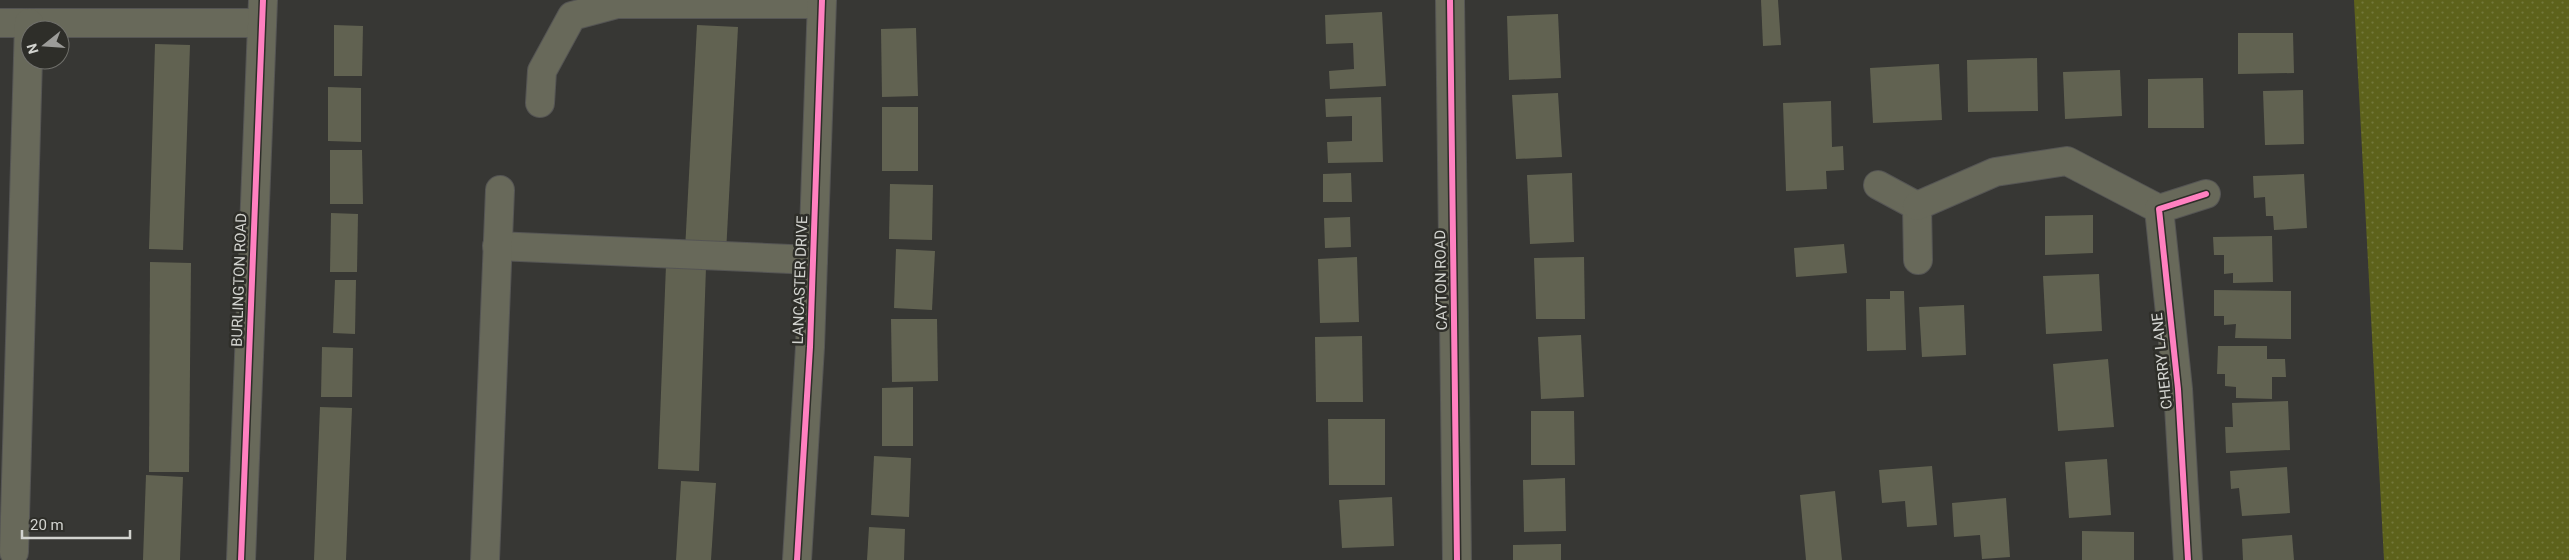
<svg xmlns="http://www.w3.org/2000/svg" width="2569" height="560" font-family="Roboto,sans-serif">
  <defs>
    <pattern id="park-dots" width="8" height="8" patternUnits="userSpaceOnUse" patternTransform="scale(1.25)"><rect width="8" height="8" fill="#5d621b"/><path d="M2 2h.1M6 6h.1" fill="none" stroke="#73783b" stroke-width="1.8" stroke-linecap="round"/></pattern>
  </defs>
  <rect width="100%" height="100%" fill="#373734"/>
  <!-- park -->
  <path fill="url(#park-dots)" d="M2354 0H2569V560H2384Z"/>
  <!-- building -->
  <g fill="#616251">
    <path d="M1761 0H1778L1781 45 1763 46Z"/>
    <path d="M1382 12 1386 86 1330 89 1329 71 1354 69 1353 43 1326 44 1325 15Z"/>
    <path d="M1558 14 1561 78 1509 80 1507 16Z"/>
    <path d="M334 25 363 26 362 76H334Z"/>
    <path d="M697 25 738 27 726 253 685 250Z"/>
    <path d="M916 28 918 96 882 97 881 29Z"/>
    <path d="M2238 33H2293L2294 73 2238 74Z"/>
    <path d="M155 44 190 45 183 250 149 249Z"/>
    <path d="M2037 58 2038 111 1968 112 1967 60Z"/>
    <path d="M1939 64 1942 120 1873 123 1870 68Z"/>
    <path d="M2120 70 2122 116 2065 119 2063 72Z"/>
    <path d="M2203 78 2204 128H2148V79Z"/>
    <path d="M328 87 361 88V142L328 141Z"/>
    <path d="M2303 90 2304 144 2265 145 2263 91Z"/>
    <path d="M1558 93 1562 157 1516 159 1512 95Z"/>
    <path d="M1381 97 1383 162 1328 163 1327 142 1352 141V116L1326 117 1325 99Z"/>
    <path d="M1831 101 1832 147 1843 146 1844 170 1826 171 1827 189 1786 191 1783 103Z"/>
    <rect x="882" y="107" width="36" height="64"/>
    <path d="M330 150H362L363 204H330Z"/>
    <path d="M1351 173 1352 202H1323V174Z"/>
    <path d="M1572 173 1574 242 1530 244 1527 175Z"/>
    <path d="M2304 174 2307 228 2274 230 2273 216H2266L2265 197 2254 198 2253 176Z"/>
    <path d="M890 184 933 185 932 240 889 239Z"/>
    <path d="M331 213 358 214 357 272H330Z"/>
    <path d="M2093 215V253L2045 255V216Z"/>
    <path d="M1350 217 1351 247 1325 248 1324 218Z"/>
    <path d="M2272 236 2273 282 2233 283V273L2224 274V255H2214L2213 237Z"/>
    <path d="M1844 244 1847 273 1796 277 1794 248Z"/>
    <path d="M896 249 935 251 932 310 894 308Z"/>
    <path d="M1357 257 1359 322 1320 323 1318 259Z"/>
    <path d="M1584 257 1585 319H1536L1534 258Z"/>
    <path d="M150 262 191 263 189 472H149Z"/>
    <path d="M666 265 706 267 699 471 658 469Z"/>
    <path d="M2099 274 2102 331 2046 334 2043 276Z"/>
    <path d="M335 280H356L355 334 333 333Z"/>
    <path d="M2214 290 2291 291V339L2235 338 2236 324 2224 325V316H2214Z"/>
    <path d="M1890 291H1904L1906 350 1867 351 1866 299H1890Z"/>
    <path d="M1964 305 1966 355 1922 357 1919 307Z"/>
    <path d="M891 319H937L938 381 892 382Z"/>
    <path d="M1581 335 1584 397 1541 399 1538 337Z"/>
    <path d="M1362 336 1363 402H1316L1315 337Z"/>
    <path d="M2218 346H2267V359H2285L2286 377H2272V399L2236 398V387L2225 386V374H2217Z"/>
    <path d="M322 347 353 348 352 397H321Z"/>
    <path d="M2108 359 2114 427 2058 431 2053 364Z"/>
    <path d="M913 387V446H882V388Z"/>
    <path d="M2288 401 2290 450 2226 453 2225 427H2233L2232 403Z"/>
    <path d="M320 407 352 408 346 560H314Z"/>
    <path d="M1531 411H1574L1575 465H1531Z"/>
    <path d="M1328 419H1385V485H1329Z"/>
    <path d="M874 456 911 458 909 517 871 515Z"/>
    <path d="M2107 459 2111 515 2069 518 2065 462Z"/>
    <path d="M1932 466 1937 525 1907 527 1905 501 1882 503 1879 470Z"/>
    <path d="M2287 467 2290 513 2242 516 2239 488 2231 489 2230 471Z"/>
    <path d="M146 475 183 477 180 560H143Z"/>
    <path d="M1565 478 1566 531 1524 532 1523 480Z"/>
    <path d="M681 481 716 483 711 560H676Z"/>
    <path d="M1835 491 1842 560H1806L1800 495Z"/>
    <path d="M1392 497 1394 546 1342 548 1339 500Z"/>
    <path d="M2006 498 2010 557 1982 559 1980 535 1954 537 1952 503Z"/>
    <path d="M869 527 905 529 904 560H867Z"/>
    <path d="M2082 531 2134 532V560H2082Z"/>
    <path d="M2292 535 2294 560H2243L2242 539Z"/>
    <path d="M1561 544V560H1513V545Z"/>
  </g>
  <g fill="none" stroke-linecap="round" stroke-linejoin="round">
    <defs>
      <g id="minor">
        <path d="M1450 0 1457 560"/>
        <path d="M0 23H262"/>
        <path d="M540 103 542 71 572 16 617 4H821"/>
        <path d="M1878 185 1917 206 1918 260"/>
        <path d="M1917 206 1995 172 2067 161 2159 209"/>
        <path d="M497 246 813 260"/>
        <path d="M14 552 29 23"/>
        <path d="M241 560 263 0"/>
        <path d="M485 560 500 190"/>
        <path d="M797 560 810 347 822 0"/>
        <path d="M2188 560 2178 389 2159 209 2206 194"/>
      </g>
    </defs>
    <!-- minor casing -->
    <use href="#minor" stroke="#555554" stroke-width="30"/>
    <!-- minor -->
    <use href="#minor" stroke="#68695a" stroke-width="28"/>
    <defs>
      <g id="cycleway">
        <path d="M1450 0 1457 560"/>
        <path d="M241 560 263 0"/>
        <path d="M797 560 810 347 822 0"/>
        <path d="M2188 560 2178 389 2159 209 2206 194"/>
      </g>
    </defs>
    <!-- cycleway casing -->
    <use href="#cycleway" stroke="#2e2e29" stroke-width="9"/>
    <!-- cycleway -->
    <use href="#cycleway" stroke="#ff80c0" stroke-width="6"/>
  </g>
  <g text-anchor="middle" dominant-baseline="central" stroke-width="5" stroke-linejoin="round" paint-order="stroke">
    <!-- street labels -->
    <g font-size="15" fill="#d2d3cf" stroke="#2e2e29">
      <text transform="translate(239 280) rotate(-88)">BURLINGTON ROAD</text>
      <text transform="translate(800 280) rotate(-88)">LANCASTER DRIVE</text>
      <text transform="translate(1441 280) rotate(-91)">CAYTON ROAD</text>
      <text transform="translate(2162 361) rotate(-96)">CHERRY LANE</text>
    </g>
  </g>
  <!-- north arrow -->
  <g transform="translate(45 45) rotate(253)"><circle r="24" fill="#2e2e29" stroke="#70706b"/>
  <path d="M0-4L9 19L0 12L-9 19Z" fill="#9c9c99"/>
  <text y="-8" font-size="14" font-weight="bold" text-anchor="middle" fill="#d2d3cf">N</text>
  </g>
  <!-- scale -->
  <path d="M22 530v8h108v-8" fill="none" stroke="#d2d3cf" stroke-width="2.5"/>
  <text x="30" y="530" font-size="15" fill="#d2d3cf" stroke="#2e2e29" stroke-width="4" paint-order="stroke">20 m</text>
</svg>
